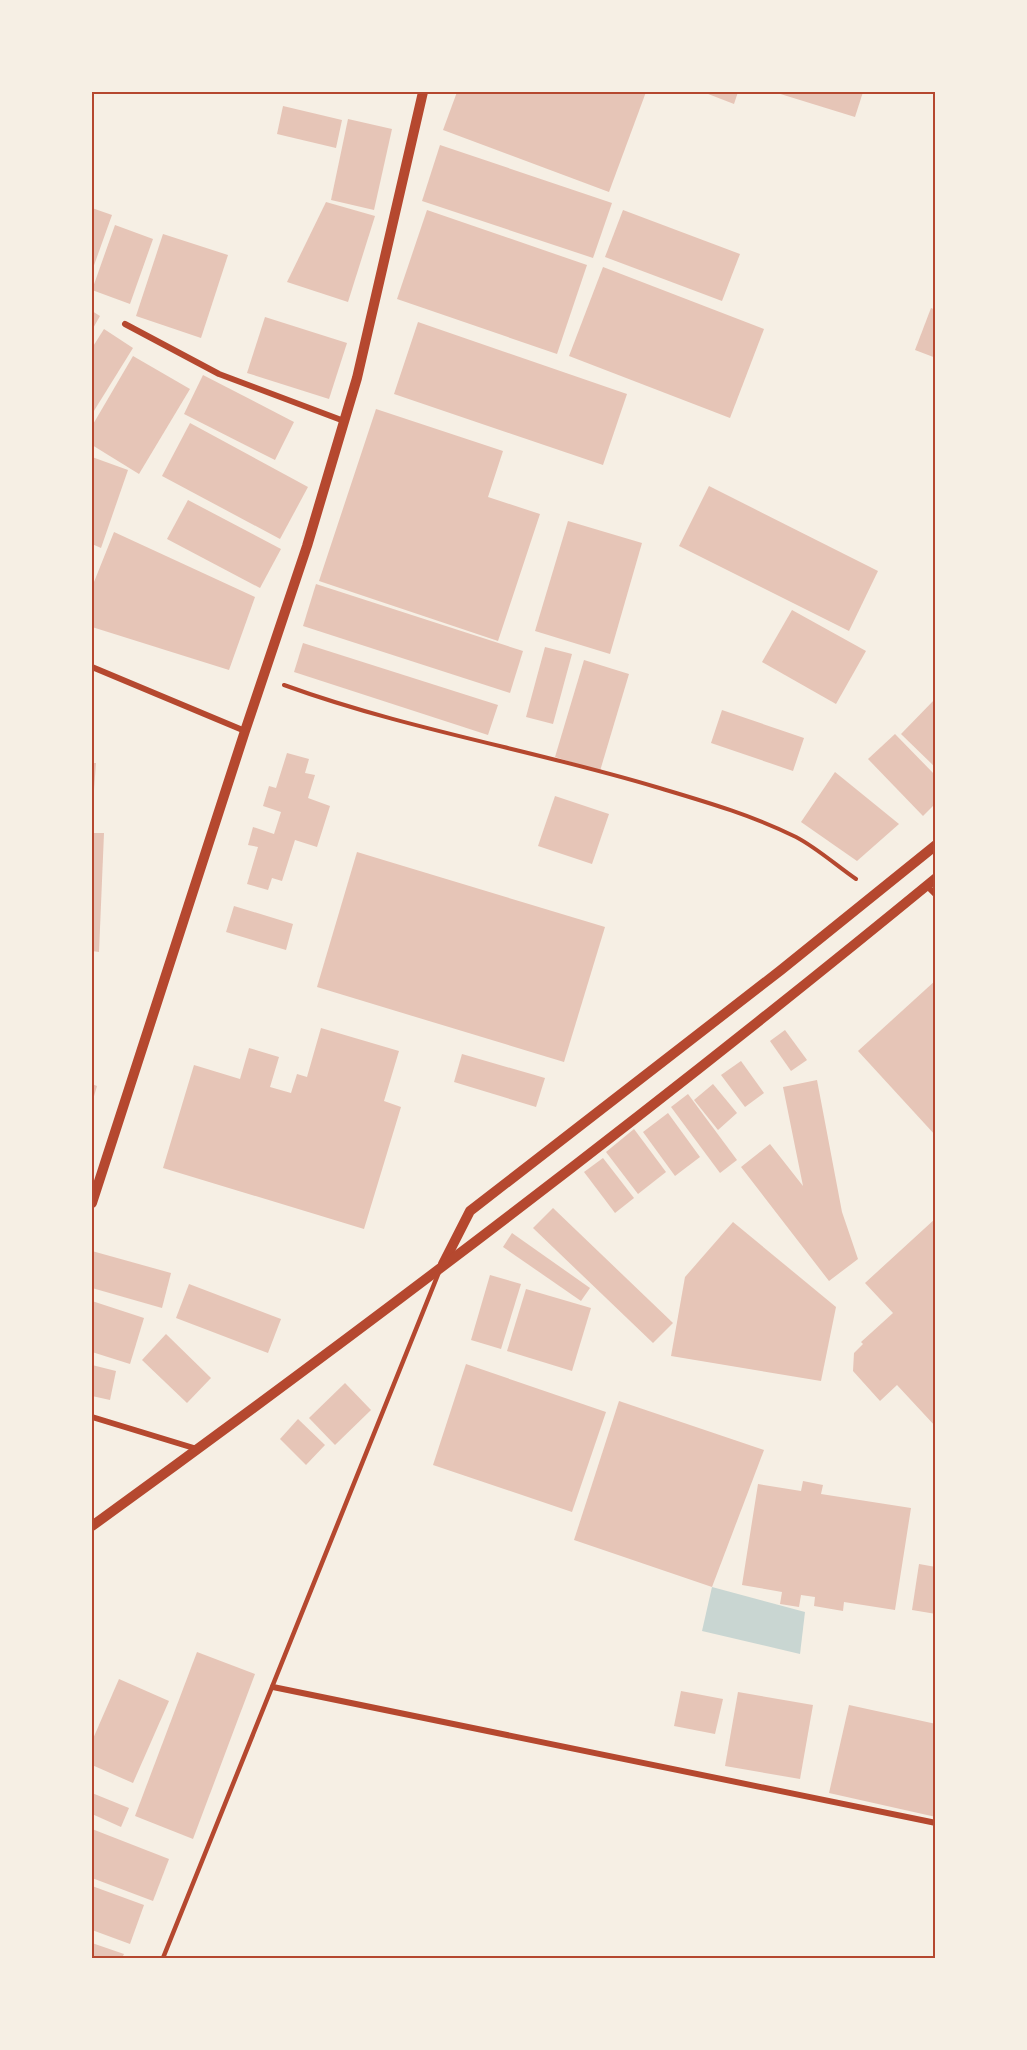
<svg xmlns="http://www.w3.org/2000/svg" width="1027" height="2050" font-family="Signika,sans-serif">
  <rect width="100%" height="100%" fill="#f6efe4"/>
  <!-- water -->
  <path fill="#c9d6d2" d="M712 1587 805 1612 800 1654 702 1631Z"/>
  <!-- building -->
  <g fill="#e6c5b7">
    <path d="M457 92H646L609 192 443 130Z"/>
    <path d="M703 92H738L734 104Z"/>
    <path d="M774 92H863L855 117Z"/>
    <path d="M283 106 342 120 336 148 277 134Z"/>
    <path d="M348 119 392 129 374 210 331 200Z"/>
    <path d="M440 145 612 203 593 258 422 201Z"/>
    <path d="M326 202 375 216 348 302 287 282Z"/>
    <path d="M92 208 112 215 92 271Z"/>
    <path d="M427 210 587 265 557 354 397 299Z"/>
    <path d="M623 210 740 254 722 301 605 257Z"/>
    <path d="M115 225 153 239 130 304 92 290Z"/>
    <path d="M163 234 228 255 201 338 136 316Z"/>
    <path d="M603 267 764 329 730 418 569 356Z"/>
    <path d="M931 308 936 310V358L915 350Z"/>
    <path d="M92 311 100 316 92 330Z"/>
    <path d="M265 317 347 343 329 399 247 373Z"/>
    <path d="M418 322 627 394 603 465 394 394Z"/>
    <path d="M104 329 133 348 92 414V348Z"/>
    <path d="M133 356 190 389 139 474 92 445V426Z"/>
    <path d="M203 375 294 422 275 460 184 414Z"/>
    <path d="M376 409 503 451 488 497 540 514 498 641 319 581Z"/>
    <path d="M190 423 308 487 280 539 162 476Z"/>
    <path d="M92 457 128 470 101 548 92 544Z"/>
    <path d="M709 486 878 571 849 631 679 546Z"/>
    <path d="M188 500 281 549 260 588 167 539Z"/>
    <path d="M568 521 642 543 610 654 535 631Z"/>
    <path d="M114 532 255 597 229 670 92 627V587Z"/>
    <path d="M316 584 523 651 510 693 303 626Z"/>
    <path d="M792 610 866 651 836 704 762 662Z"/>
    <path d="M303 643 498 705 488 735 294 672Z"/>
    <path d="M545 647 572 654 553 724 526 717Z"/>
    <path d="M584 660 629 674 600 771 555 757Z"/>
    <path d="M936 698V768L901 734Z"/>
    <path d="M722 710 804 738 793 771 711 743Z"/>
    <path d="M895 734 936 776V803L923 816 868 759Z"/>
    <path d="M287 753 309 759 305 773 315 775 308 798 330 806 317 847 295 840 282 881 272 878 268 890 247 884 258 847 248 845 253 827 274 834 281 812 263 806 269 786 276 788Z"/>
    <path d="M92 763H96L93 803H92Z"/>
    <path d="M835 772 899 824 857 861 801 822Z"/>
    <path d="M555 796 609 814 592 864 538 846Z"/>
    <path d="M92 833H104L99 952 92 951Z"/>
    <path d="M357 852 605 927 564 1062 317 987Z"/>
    <path d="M234 906 293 924 286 950 226 932Z"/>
    <path d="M936 980V1136L858 1051Z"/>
    <path d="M321 1028 399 1051 384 1101 401 1107 364 1229 163 1168 194 1065 240 1079 249 1048 279 1057 270 1087 291 1093 297 1074 307 1077Z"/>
    <path d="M785 1030 807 1060 791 1071 770 1041Z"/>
    <path d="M462 1054 545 1078 536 1107 454 1082Z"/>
    <path d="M741 1061 764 1093 745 1107 721 1075Z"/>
    <path d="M817 1080 842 1212 858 1259 829 1281 741 1167 770 1144 803 1186 783 1087Z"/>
    <path d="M92 1084 97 1086 92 1103Z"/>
    <path d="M713 1084 737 1113 718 1130 694 1100Z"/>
    <path d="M688 1094 737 1160 720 1173 671 1107Z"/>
    <path d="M668 1113 700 1157 675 1176 643 1132Z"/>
    <path d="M634 1129 666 1172 638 1194 606 1152Z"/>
    <path d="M603 1158 634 1198 615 1213 584 1172Z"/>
    <path d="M553 1208 673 1323 653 1343 533 1228Z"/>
    <path d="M936 1218V1427L897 1385 880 1401 853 1371 854 1353 863 1344 861 1342 893 1313 865 1283Z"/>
    <path d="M733 1222 836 1307 821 1381 671 1356 685 1277Z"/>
    <path d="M512 1233 590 1288 581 1301 503 1247Z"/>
    <path d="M92 1251 171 1273 162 1308 92 1288Z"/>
    <path d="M490 1275 521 1284 501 1349 471 1340Z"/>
    <path d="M189 1284 281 1319 268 1353 176 1318Z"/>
    <path d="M526 1289 591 1308 572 1371 507 1351Z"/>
    <path d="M92 1301 144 1318 130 1364 92 1352Z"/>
    <path d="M166 1334 211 1378 187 1403 142 1360Z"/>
    <path d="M466 1364 606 1412 572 1512 433 1465Z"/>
    <path d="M92 1365 116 1371 110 1400 92 1396Z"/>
    <path d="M345 1383 371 1410 335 1445 309 1418Z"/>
    <path d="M619 1401 764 1450 712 1587 574 1540Z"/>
    <path d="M298 1419 325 1445 306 1465 280 1439Z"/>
    <path d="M803 1481 823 1485 821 1494 911 1508 895 1610 844 1602 843 1611 814 1606 815 1597 801 1595 799 1607 780 1604 782 1592 742 1585 758 1484 801 1491Z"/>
    <path d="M919 1564 936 1567V1614L912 1610Z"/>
    <path d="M197 1652 255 1674 193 1839 135 1816Z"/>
    <path d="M119 1679 169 1701 133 1783 92 1765V1741Z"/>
    <path d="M681 1691 723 1699 715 1734 674 1726Z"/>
    <path d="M738 1692 813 1705 800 1779 725 1766Z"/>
    <path d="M849 1705 936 1724V1817L829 1793Z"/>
    <path d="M92 1793 129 1808 121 1827 92 1814Z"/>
    <path d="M92 1829 169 1859 153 1901 92 1878Z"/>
    <path d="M92 1886 144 1905 130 1944 92 1930Z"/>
    <path d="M92 1943 124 1954 122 1958H92Z"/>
  </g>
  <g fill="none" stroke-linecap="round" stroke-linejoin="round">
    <!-- path -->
    <path stroke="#b5482f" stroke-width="4" d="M284 685C405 729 533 750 656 787 703 801 752 815 796 837 817 848 837 866 856 879"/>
    <!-- service -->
    <path stroke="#b5482f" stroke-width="4.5" d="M163 1958 439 1272"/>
    <!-- minor -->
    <g stroke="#b5482f" stroke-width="6">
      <path d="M125 324 219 374 344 421"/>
      <path d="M92 667 245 731"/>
      <path d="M927 886 936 895"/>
      <path d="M92 1417 197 1449"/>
      <path d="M273 1687 936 1823"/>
    </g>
    <!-- tertiary -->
    <g stroke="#b5482f" stroke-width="10">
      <path d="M92 1203 245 731 307 546 357 378 423 92"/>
      <path d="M443 1264 470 1211 781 970 936 845"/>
      <path d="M92 1526C379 1318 662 1103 936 878"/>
    </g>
  </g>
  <!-- border -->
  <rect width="1027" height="2050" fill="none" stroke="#f6efe4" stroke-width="186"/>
  <rect x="93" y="93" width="841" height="1864" fill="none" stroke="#b5482f" stroke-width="2"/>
</svg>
